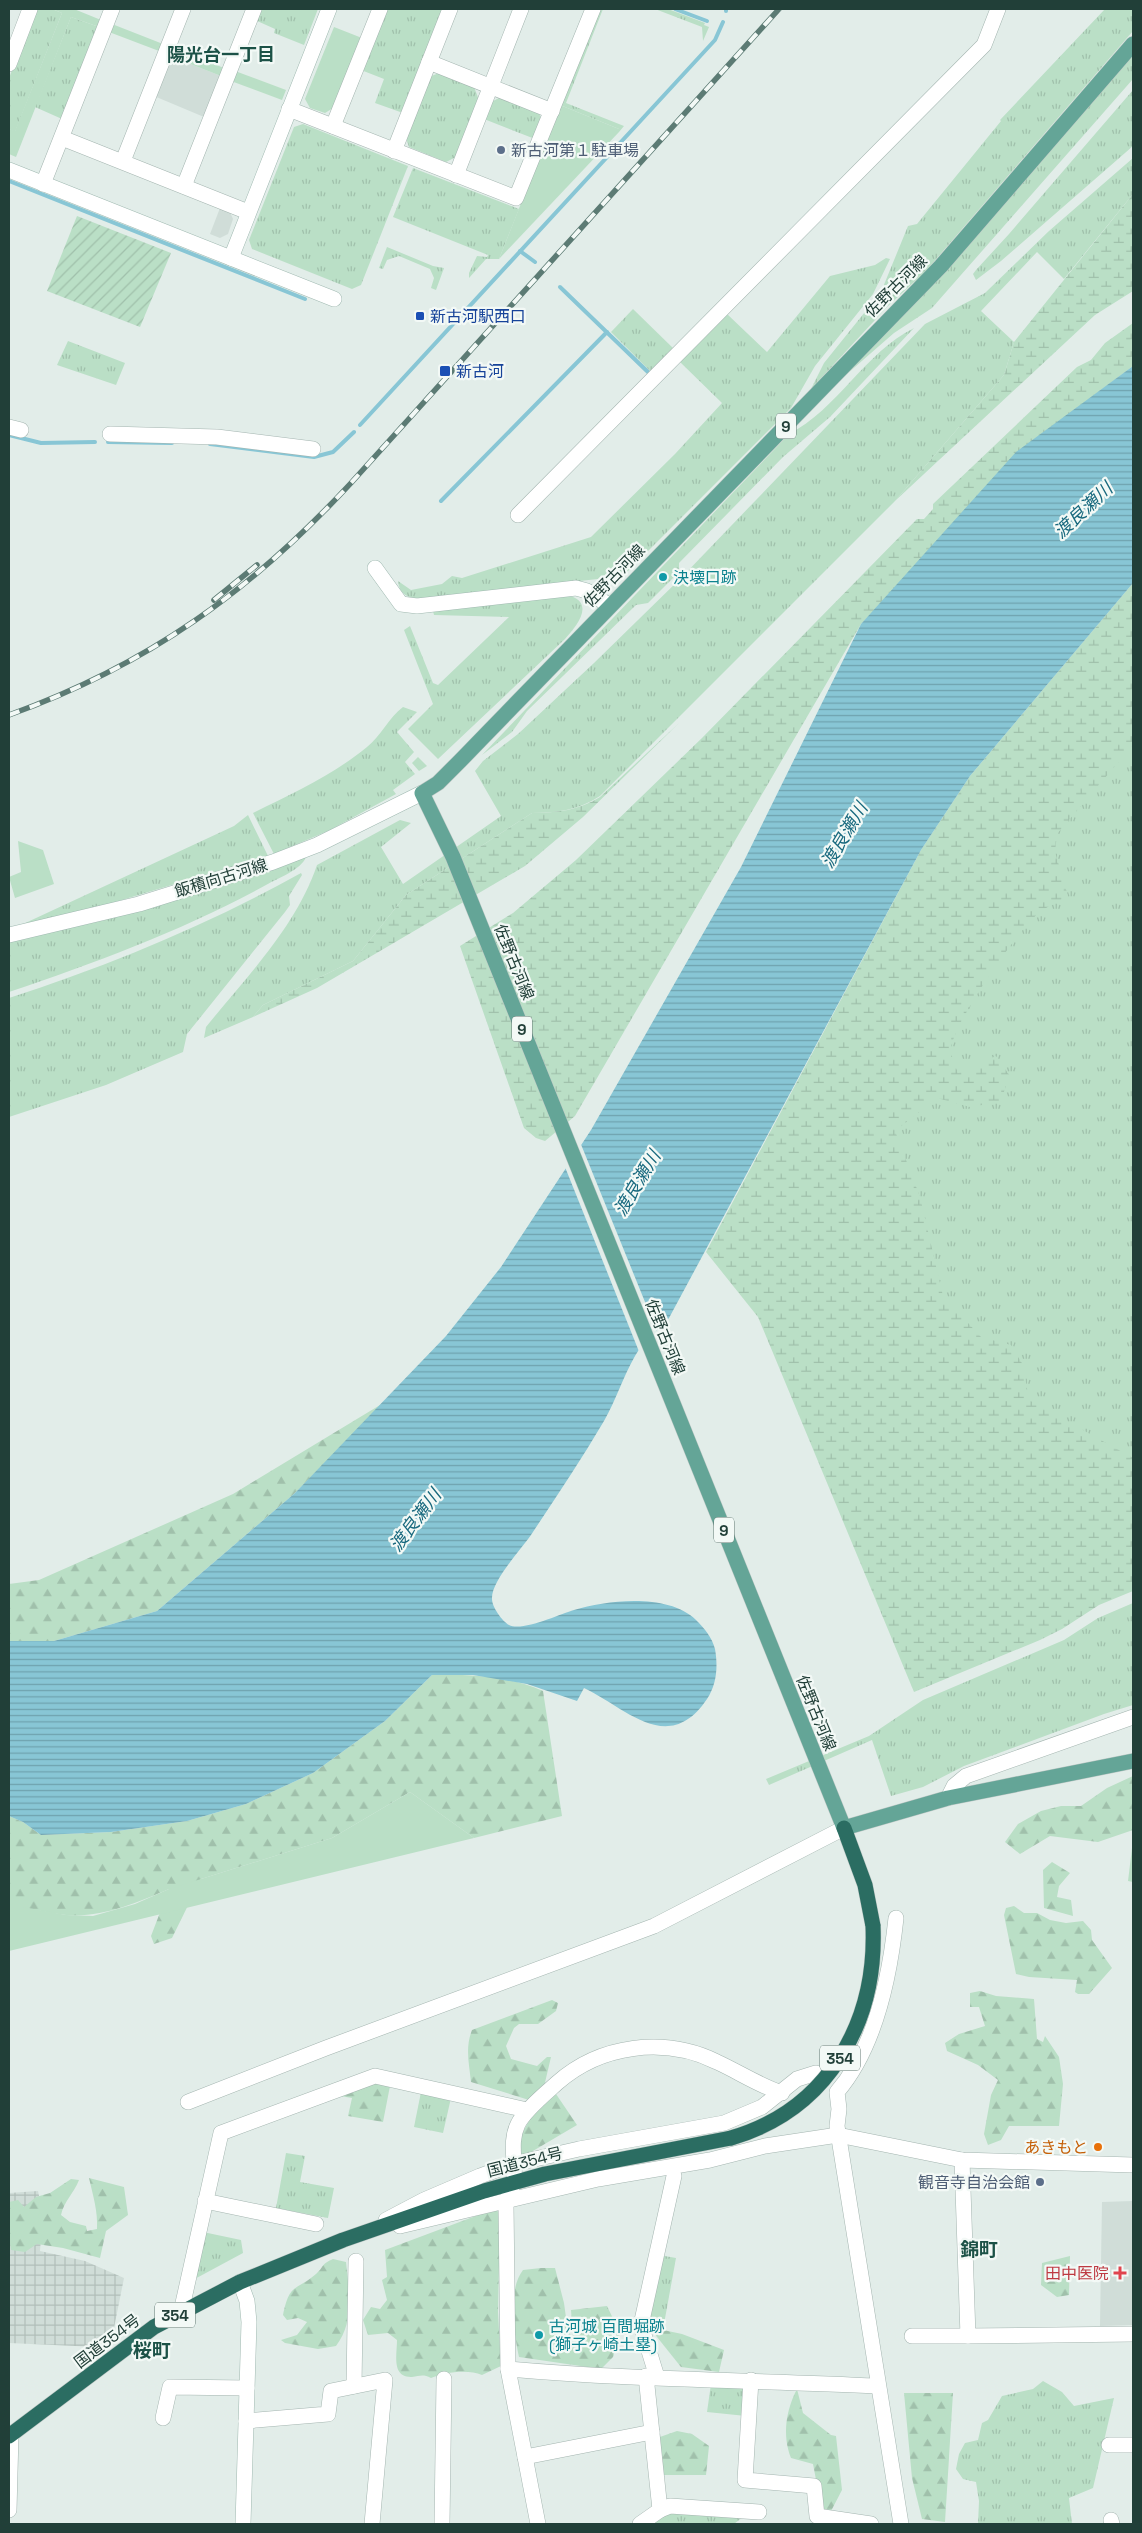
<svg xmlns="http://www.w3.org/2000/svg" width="1142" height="2533" font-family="'Space Grotesk','Noto Sans JP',sans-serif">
  <defs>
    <pattern id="industrial-grid" width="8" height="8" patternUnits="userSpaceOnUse" patternTransform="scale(1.25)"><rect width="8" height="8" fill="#d0ddd8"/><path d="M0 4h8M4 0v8" fill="none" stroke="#b2bfba"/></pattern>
    <pattern id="grass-tufts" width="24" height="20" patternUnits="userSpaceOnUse" patternTransform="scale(1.25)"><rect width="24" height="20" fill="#badfc6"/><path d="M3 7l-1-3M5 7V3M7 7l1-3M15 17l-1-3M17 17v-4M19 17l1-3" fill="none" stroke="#a0c0ab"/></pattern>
    <pattern id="forest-firs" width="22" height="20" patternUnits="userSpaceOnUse" patternTransform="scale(1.25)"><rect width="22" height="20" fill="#badfc6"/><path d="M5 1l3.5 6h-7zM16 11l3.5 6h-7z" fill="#a0c0ab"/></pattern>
    <pattern id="wetland-marsh" width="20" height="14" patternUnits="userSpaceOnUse" patternTransform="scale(1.25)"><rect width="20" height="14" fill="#badfc6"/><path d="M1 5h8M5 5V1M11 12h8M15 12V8" fill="none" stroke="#a0c0ab"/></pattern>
    <pattern id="garden-furrows" width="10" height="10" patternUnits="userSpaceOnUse" patternTransform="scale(1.25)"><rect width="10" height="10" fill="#badfc6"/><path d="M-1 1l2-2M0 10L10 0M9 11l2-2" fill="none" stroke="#a0c0ab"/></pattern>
    <pattern id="water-rules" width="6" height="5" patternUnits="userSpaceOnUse" patternTransform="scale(1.25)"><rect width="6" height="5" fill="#88c6d5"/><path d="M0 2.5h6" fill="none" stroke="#6fa2ae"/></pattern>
  </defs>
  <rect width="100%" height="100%" fill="#e2ede9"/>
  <!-- built -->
  <g fill="#d0ddd8">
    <path d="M170 56 221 76 204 117 154 96Z"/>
    <path d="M220 208 230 212 233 219 228 234 220 238 210 234Z"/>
    <path d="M1133 2201V2325L1100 2326 1102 2202Z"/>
  </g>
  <!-- industrial -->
  <path fill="url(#industrial-grid)" d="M38 2191 43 2215 40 2251 85 2261 124 2278 113 2333 97 2347 9 2343V2193Z"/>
  <!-- grass -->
  <g fill="url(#grass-tufts)">
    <path d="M36 9H52L62 13 15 132 9 129V78Z"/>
    <path d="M260 9H318L304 45 274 33 275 29 255 20Z"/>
    <path d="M385 9H444L403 113 375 103 384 79 361 70Z"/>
    <path d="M598 9H603L566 103 624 126 619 132V129L560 105Z"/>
    <path d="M655 9H668L705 23 704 25 709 27 703 41 702 27Z"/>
    <path d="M1105 9H1133V31L925 272 888 306 811 389 824 363 881 292 908 226 917 224 1001 121 1000 120Z"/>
    <path d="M71 17 99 27 62 119 35 107Z"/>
    <path d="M1133 53V79L932 308 894 333 824 394Z"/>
    <path d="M439 73 474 87 479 100 456 157 446 162 409 147 406 138 429 77Z"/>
    <path d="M1133 90V146L1001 261 976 280 973 274 976 270 1009 234Z"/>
    <path d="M501 97 538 111 542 120 535 139 484 119 491 102Z"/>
    <path d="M303 124 408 166 361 285 352 289 252 249 249 240 294 127Z"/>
    <path d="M1133 158V194L1064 279 1037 252 981 311 1014 342 1004 375 895 501 600 796C579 810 557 813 532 813L406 895 353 961 263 1005 253 1017 204 1038 206 1027C247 976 296 927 317 865L400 820 411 823 381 847 403 884 501 816 475 771 483 761 518 734 594 663 682 577 925 324 985 293 1049 231Z"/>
    <path d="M413 168 519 209 499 259H486L469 278V273L477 256 487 257 488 255 393 217Z"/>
    <path d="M387 247 433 266 444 268 436 290 431 288 434 278 430 269 399 256 387 260 383 269 379 268Z"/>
    <path d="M886 258 890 259 873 294 815 366 791 408 627 572 607 578 415 599C405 596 399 592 398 581L411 590 442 584 452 576 462 578 591 537 675 454 722 403 680 362 726 313 767 352 830 276 875 265Z"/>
    <path d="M633 309 675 350 652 373 611 332Z"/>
    <path d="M914 328 830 417 783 457 679 563V572L648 603 636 605 527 711 512 732 482 755 789 434C837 410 865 352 914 328Z"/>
    <path d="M68 341 125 363 116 385 57 365Z"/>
    <path d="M566 595C597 601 577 626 565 639L438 759 408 729 433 704 404 630 410 626 433 683 438 685 509 617 434 615 433 611Z"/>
    <path d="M403 707 417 712 397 732 414 752 405 762 415 774 393 790 396 794 330 830 274 854 253 813C293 793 333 775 367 747 381 736 389 717 403 707Z"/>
    <path d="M1133 720V1493L982 1416 880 1222 887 1078 1025 849Z"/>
    <path d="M418 757 427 766 419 771 412 763Z"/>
    <path d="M248 815 268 856 102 906 21 925 234 826Z"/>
    <path d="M306 857C301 870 278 878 266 885 184 930 97 962 9 992V942L105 920Z"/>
    <path d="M301 873 302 875 289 896 290 905 285 912 187 1034 183 1052 106 1085 9 1117V998C110 965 207 925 301 873Z"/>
    <path d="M1133 1603V1705L1104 1714 964 1766 923 1787 891 1796 872 1740 769 1785 766 1779 869 1736 923 1700 1064 1640 1098 1618Z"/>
    <path d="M421 2092 451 2098 443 2133 414 2127Z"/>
    <path d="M286 2153 305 2156 300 2182 334 2188 328 2218 276 2208Z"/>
    <path d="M203 2232 241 2240 243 2253 191 2281Z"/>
    <path d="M659 2255 676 2258 664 2324 647 2320Z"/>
    <path d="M1043 2381 1062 2392 1074 2406 1114 2398 1093 2488 1069 2498 1072 2524H978L979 2501 976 2482 963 2479 956 2469 959 2454 965 2443 978 2440 982 2423 988 2420 1002 2396 1033 2389Z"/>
    <path d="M711 2384H747L746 2416 707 2412Z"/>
    <path d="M672 2512 744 2516 734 2524H649Z"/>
  </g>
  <!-- forest -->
  <g fill="url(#forest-firs)">
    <path d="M385 1402 295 1493 157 1611 54 1641H9V1584L39 1580 233 1494Z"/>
    <path d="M447 1674C479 1676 514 1677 543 1691L562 1816 474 1838 410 1792 332 1838 201 1879 172 1938 154 1944 151 1936 169 1889C136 1903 102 1918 66 1915 46 1913 28 1907 9 1907V1816L23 1822 41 1835 111 1832 187 1821 246 1804 313 1773 385 1721 432 1675Z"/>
    <path d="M1133 1776V1830L1098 1842 1050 1836 1020 1854 1005 1842 1018 1824 1041 1811 1061 1806H1081L1107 1788Z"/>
    <path d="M1052 1862 1070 1873 1059 1886 1057 1897 1071 1900 1073 1916 1044 1908 1043 1870Z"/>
    <path d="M1014 1906 1024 1913H1037L1050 1920 1066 1923 1083 1921 1091 1930 1092 1940 1112 1968 1089 1994H1078L1075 1992 1077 1980 1029 1977 1016 1974 1004 1915 1006 1908Z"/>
    <path d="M980 1991 996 1996 1034 1999 1037 2039 1043 2042 1045 2036 1059 2057 1063 2084 1059 2126H1009L1001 2140 988 2145 984 2134 991 2095 998 2080 978 2065 947 2051 945 2043 959 2034 985 2026 979 2007H970V1993Z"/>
    <path d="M552 2000 558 2003 556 2011 538 2024H519L514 2028 506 2046 511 2059 537 2066 547 2057H551L543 2091 529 2100 471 2082C469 2063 465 2048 472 2030Z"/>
    <path d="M374 2082 390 2086 383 2122 348 2116 352 2098 334 2095Z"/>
    <path d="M556 2094 577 2125 521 2158 517 2143 531 2117Z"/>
    <path d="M89 2178 124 2187 128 2215 106 2231 100 2258 63 2248 37 2244 25 2252 11 2250 9 2237V2202L18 2200 24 2207 36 2197 50 2193 71 2179 79 2180C74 2193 64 2201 61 2215L70 2222 86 2226 87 2231 97 2229C98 2211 93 2196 89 2178Z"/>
    <path d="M497 2208 500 2220 498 2312 501 2366 482 2375C468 2369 445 2372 431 2378 423 2374 420 2376 412 2377 391 2378 397 2354 397 2340L388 2333 368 2335 363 2320 371 2307 380 2309 387 2300 382 2280 387 2277 385 2250Z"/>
    <path d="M1070 2256 1069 2295 1057 2297 1041 2285 1042 2263Z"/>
    <path d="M333 2259 346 2262C349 2292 355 2321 336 2346L318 2349 285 2343 281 2340 297 2335 307 2322 298 2318 287 2320 283 2315C290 2282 295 2292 316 2274 324 2267 321 2264 333 2259Z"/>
    <path d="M541 2268H555L564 2303 568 2332 573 2337 571 2310 607 2306 620 2333 613 2357 601 2369 519 2357C514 2333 507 2291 523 2270Z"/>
    <path d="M649 2327 682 2334 724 2350 719 2372 681 2367Z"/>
    <path d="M797 2389 803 2413 831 2435 836 2436 842 2490 830 2513 822 2511 813 2464 791 2458C782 2435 786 2410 797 2389Z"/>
    <path d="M904 2393H953L945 2522 922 2519 912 2478Z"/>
    <path d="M677 2431 692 2434 709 2446 706 2475H663L657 2438Z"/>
  </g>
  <!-- wetland -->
  <g fill="url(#wetland-marsh)">
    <path d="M1133 194V291L1095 315 895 501 1004 375 1014 342Z"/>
    <path d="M1133 323V366L1051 428 861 624 575 1116 545 1141 536 1138 524 1128 460 946 513 913 576 860 702 738 917 519H924L933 509V504L1077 367 1091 360 1105 343Z"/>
    <path d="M1133 583V745L1057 834 1055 852 1068 896C1059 901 1049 906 1041 911 1020 926 954 1023 951 1048 950 1055 956 1066 958 1073L996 1056 1010 1076 1000 1102 970 1107 937 1098 895 1131 920 1197 943 1296 981 1337 1011 1345 1023 1365 1029 1400 1133 1458V1591L1099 1605 1062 1629 1040 1640 914 1692 758 1317 706 1252 921 850 970 776Z"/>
    <path d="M679 723 583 817 525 866 317 988 253 1017 263 1005 353 961 406 895 532 813C557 813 579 810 600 797Z"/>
  </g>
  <!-- park -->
  <g fill="#badfc6">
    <path d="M52 9H74L101 20 99 27 71 17 16 157 9 154V129L15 131 62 13Z"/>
    <path d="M112 24 163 44 159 51 109 32Z"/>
    <path d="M334 27 362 38 333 108 325 113 310 108 305 99Z"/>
    <path d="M173 48 224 68 221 76 170 56Z"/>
    <path d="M235 71 286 90 282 100 231 81Z"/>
    <path d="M560 105 619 129V132L499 259Z"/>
    <path d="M18 841 43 850 54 884 15 898 9 877 21 872Z"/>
    <path d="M410 1792 474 1838 9 1951V1907H23L66 1915 93 1916 135 1904 169 1889 332 1838Z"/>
    <path d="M1133 1840V1882L1128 1881Z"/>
  </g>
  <!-- garden -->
  <path fill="url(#garden-furrows)" d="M77 216 171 253 140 327 47 291Z"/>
  <!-- water -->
  <path fill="url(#water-rules)" d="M1133 366V583L970 776 921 850 669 1318C658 1330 643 1342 635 1356 623 1377 616 1400 604 1421 581 1460 556 1497 531 1535 520 1551 491 1581 492 1599 492 1607 502 1621 509 1625 522 1632 560 1614 574 1610 608 1600 668 1593 696 1620 704 1628 712 1637 715 1649 718 1666 717 1684 707 1699 668 1757 625 1707 584 1688L577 1701 527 1684 473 1675H432L385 1721 313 1773 246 1804 187 1821 111 1832 41 1835 23 1822 9 1816V1641H54L157 1611 295 1493 446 1336 501 1267 591 1130 741 867 861 624 1016 452Z"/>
  <!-- pier -->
  <path fill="#e2ede9" d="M580 1142 658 1334 640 1354 565 1167Z"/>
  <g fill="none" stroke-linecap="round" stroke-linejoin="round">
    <!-- stream -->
    <g stroke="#88c6d5" stroke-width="4">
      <path d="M675 9 707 21"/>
      <path d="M726 11V9"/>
      <path d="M9 181 305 299"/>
      <path d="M520 251 535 262"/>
      <path d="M560 287 650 374"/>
      <path d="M360 425 715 40 723 22"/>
      <path d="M9 435 41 443 95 442"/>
      <path d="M108 442 172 443"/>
      <path d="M210 444 314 457 333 452 354 432"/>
      <path d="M441 501 607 332"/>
    </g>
    <defs>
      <g id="street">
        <path d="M429 62 552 111"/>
        <path d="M9 64 30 9"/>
        <path d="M289 109 516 198 593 9"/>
        <path d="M333 126 380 9"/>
        <path d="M62 138 248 212"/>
        <path d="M394 151 450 9"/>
        <path d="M123 161 183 9"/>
        <path d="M456 175 521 9"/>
        <path d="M43 184 112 9"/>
        <path d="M184 186 254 9"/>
        <path d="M9 427 21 430"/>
        <path d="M110 434 217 437 313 449"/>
        <path d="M518 515 984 45 998 9"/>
        <path d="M948 1798 954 1786 966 1776 1133 1717"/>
        <path d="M896 1918C890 1975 876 2047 837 2092L839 2109 837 2126 901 2524"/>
        <path d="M188 2102 326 2048 654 1926 844 1828"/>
        <path d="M962 2160 968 2336 1133 2334"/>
        <path d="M205 2201 316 2224"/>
        <path d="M386 2220 424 2200 480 2176 513 2164 579 2149 724 2123 762 2107 797 2079 816 2073"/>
        <path d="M400 2226 598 2179 710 2160 765 2146 838 2135 962 2160 1133 2165"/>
        <path d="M181 2312 221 2133 375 2076 527 2110"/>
        <path d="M912 2336H968"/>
        <path d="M508 2369C630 2380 754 2380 877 2386"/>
        <path d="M657 2377 641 2325 674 2176"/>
        <path d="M751 2380 745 2480 814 2486 817 2516 871 2524"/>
        <path d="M354 2386 356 2261"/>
        <path d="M163 2418 170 2387 247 2388"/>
        <path d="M246 2421 328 2414 331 2391 385 2380 372 2524"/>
        <path d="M1109 2445H1133"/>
        <path d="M525 2457 652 2432"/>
        <path d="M9 2510 11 2435"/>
        <path d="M660 2510 670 2506 759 2512"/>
        <path d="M1111 2520 1112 2524"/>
        <path d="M442 2524 444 2379"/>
        <path d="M538 2524 508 2369 506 2205C507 2197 513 2189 514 2180 516 2161 509 2142 518 2124 524 2111 546 2093 557 2083 600 2045 664 2036 717 2062 739 2072 758 2085 782 2093"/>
        <path d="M640 2524 660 2510 646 2376"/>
      </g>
      <g id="secondary">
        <path d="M9 170 334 299"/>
        <path d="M231 258 329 9"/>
        <path d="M375 568 401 604 417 606 576 588 587 591 610 606"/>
        <path d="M9 935 139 904 273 862 317 845 422 793"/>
        <path d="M240 2282 247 2301 249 2322 243 2524"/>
      </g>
      <path id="primary" d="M1133 44 941 266 460 761 438 783 422 793 453 857 844 1828 948 1798 1133 1761"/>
      <g id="highway">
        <path d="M844 1828 865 1885 873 1926"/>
        <path d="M9 2436 154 2327 240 2282 343 2240 484 2191 545 2174 731 2138"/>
      </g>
    </defs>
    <!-- street casing -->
    <use href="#street" stroke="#a4b5b0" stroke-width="16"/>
    <!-- secondary casing -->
    <use href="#secondary" stroke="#a0b9b1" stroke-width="16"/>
    <!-- primary casing -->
    <use href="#primary" stroke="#c1c9c7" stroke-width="16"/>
    <!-- highway casing -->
    <use href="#highway" stroke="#c1c9c7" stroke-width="16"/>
    <!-- street -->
    <use href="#street" stroke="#fff" stroke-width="15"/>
    <!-- secondary -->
    <use href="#secondary" stroke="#fff" stroke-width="15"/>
    <!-- primary -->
    <use href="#primary" stroke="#64a597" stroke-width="15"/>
    <!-- highway -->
    <use href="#highway" stroke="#2b6d62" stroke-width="15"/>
    <defs>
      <g id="rail">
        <path d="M214 600 257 565"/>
        <path d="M9 715C148 665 251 591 351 483L779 9"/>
      </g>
    </defs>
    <!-- rail casing -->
    <use href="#rail" stroke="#5c7b74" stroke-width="5.5"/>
    <!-- rail -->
    <use href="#rail" stroke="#f3f9f6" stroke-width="4" stroke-dasharray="11" stroke-linecap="butt"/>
    <defs>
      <path id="highway-bridge" d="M731 2138C827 2110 877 2024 873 1926"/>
    </defs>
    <!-- highway-bridge casing -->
    <use href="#highway-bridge" stroke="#c1c9c7" stroke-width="16" stroke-linecap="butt"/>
    <!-- highway-bridge -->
    <use href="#highway-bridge" stroke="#2b6d62" stroke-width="15"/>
  </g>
  <!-- markers -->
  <g fill="#5c6f8a" stroke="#f3f9f6" stroke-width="2">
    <circle cx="501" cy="150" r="5"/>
    <circle cx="1040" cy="2182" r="5"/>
  </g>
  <g fill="#1a4fb4" stroke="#f3f9f6" stroke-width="2">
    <rect x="415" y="311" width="10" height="10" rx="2.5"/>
    <rect x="439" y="365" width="12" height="12" rx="2.5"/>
  </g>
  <g fill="#0f9aa8" stroke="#f3f9f6" stroke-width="2">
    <circle cx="663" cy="577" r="5"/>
    <circle cx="539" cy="2335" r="5"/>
  </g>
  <circle fill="#e8710a" stroke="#f3f9f6" stroke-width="2" cx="1098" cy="2147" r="5"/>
  <path fill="#e0444e" stroke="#f3f9f6" stroke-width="2" d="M1117.5 2265.5h5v5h5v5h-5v5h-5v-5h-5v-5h5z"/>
  <g text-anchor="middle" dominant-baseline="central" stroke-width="4.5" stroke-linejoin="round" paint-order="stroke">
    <!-- shield labels -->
    <g fill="#f3f9f6" stroke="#607771" stroke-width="1">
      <rect x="776" y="413.5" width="20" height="25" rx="4"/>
      <rect x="512" y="1016.5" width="20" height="25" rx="4"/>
      <rect x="714" y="1517.5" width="20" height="25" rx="4"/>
      <rect x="820" y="2045.5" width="40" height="25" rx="4"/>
      <rect x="155" y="2302.5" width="40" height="25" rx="4"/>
    </g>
    <g font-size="15" font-weight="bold" fill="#213f38">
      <text x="786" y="426">9</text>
      <text x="522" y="1029">9</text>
      <text x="724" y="1530">9</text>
      <text x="840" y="2058">354</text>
      <text x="175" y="2315">354</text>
    </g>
    <!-- service labels -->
    <g font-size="16" fill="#4e5e75" stroke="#f3f9f6" text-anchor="start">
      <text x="511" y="150">新古河第１駐車場</text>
      <text x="1030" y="2182" text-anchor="end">観音寺自治会館</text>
    </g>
    <!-- street labels -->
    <g font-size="16" fill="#213f38" stroke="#f3f9f6">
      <text transform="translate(896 286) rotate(-45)">佐野古河線</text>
      <text transform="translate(614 576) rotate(-46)">佐野古河線</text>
      <text transform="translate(221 878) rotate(-17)">飯積向古河線</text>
      <text transform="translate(514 962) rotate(68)">佐野古河線</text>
      <text transform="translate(665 1337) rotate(68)">佐野古河線</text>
      <text transform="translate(816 1713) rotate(68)">佐野古河線</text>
      <text transform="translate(525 2162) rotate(-14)">国道354号</text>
      <text transform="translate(107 2341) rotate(-37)">国道354号</text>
    </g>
    <!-- transit labels -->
    <g font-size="16" fill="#164399" stroke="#f3f9f6" text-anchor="start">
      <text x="430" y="316">新古河駅西口</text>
      <text x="456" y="371">新古河</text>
    </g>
    <!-- culture labels -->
    <g font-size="16" fill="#0d838f" stroke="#f3f9f6" text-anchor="start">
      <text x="673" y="577">決壊口跡</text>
      <text x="549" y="2326">古河城 百間堀跡<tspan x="549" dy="18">(獅子ヶ崎土塁)</tspan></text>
    </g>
    <!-- food labels -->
    <g font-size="16" fill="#c56008" stroke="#f3f9f6" text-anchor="end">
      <text x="1088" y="2147">あきもと</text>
    </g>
    <!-- health labels -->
    <g font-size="16" fill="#be3a42" stroke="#f3f9f6" text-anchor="end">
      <text x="1109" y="2273">田中医院</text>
    </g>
    <!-- neighbourhood labels -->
    <g font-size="18" font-weight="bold" fill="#1c5247" stroke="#f3f9f6">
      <text x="221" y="54">陽光台一丁目</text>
    </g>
    <!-- water labels -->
    <g font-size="18" font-style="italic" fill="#18697e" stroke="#f3f9f6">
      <text transform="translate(1083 510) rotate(-43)">渡良瀬川</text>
      <text transform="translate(844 835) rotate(-59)">渡良瀬川</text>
      <text transform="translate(637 1183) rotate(-59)">渡良瀬川</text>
      <text transform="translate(415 1520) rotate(-53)">渡良瀬川</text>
    </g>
    <!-- quarter labels -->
    <g font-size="19" font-weight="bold" fill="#1c5247" stroke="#f3f9f6">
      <text x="979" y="2249">錦町</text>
      <text x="152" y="2350">桜町</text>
    </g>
  </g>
  <!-- border -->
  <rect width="1142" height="2533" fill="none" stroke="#213f38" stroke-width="20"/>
</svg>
